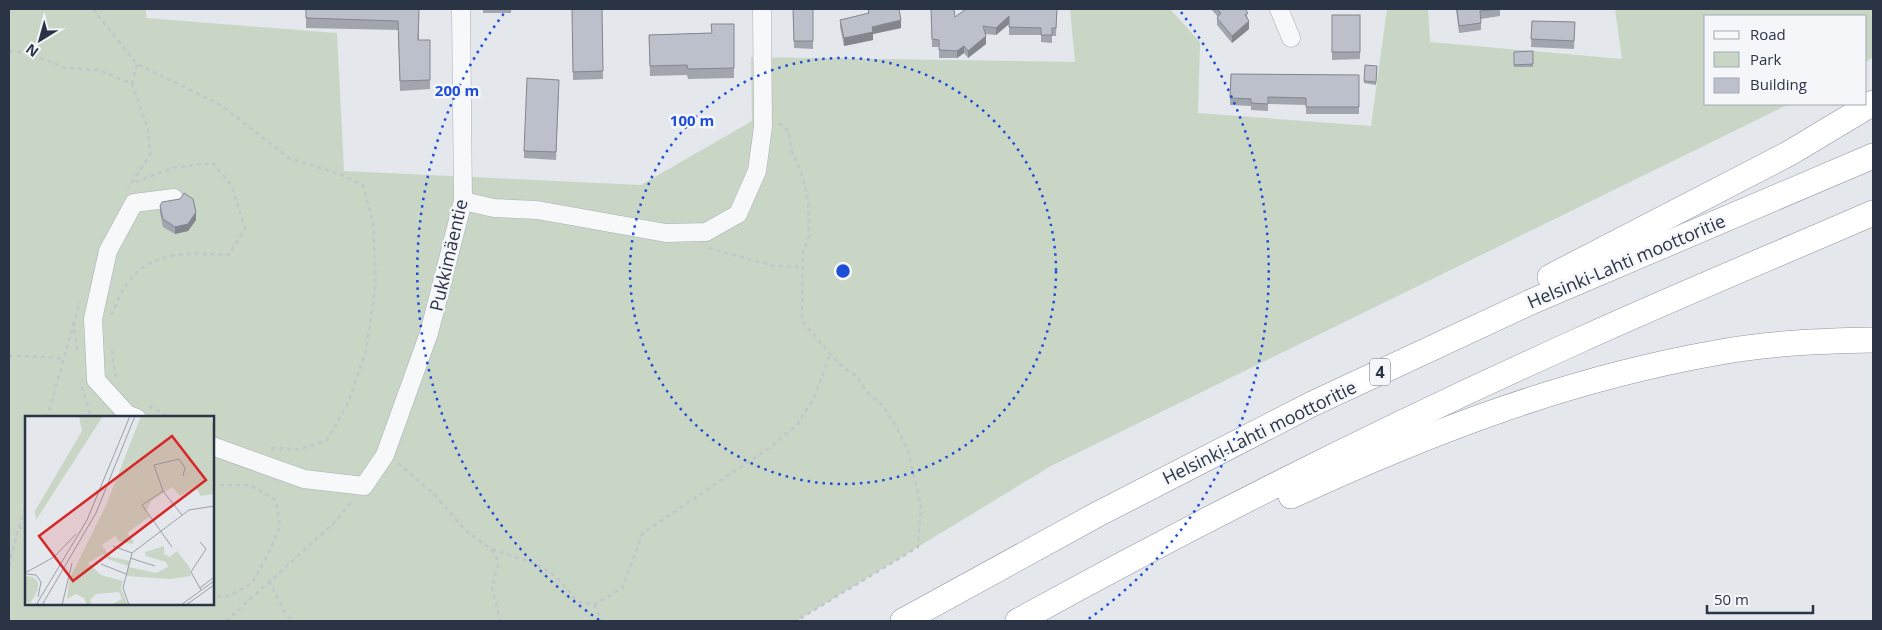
<svg xmlns="http://www.w3.org/2000/svg" width="1882" height="630" font-family="'Open Sans',sans-serif">
  <rect width="100%" height="100%" fill="#e4e7ec"/>
  <!-- green -->
  <path fill="#c9d6c5" fill-rule="evenodd" d="M9 9H146V18L337 33 344 171 641 185 752 121 751 57 1075 62 1070 9H1170L1200 42 1198 113 1371 126 1387 9H1428L1430 42 1622 59 1615 9H1873V57L1866 62V16H1706V104H1789L1051 466 796 621H9ZM26 418H212V604H26Z"/>
  <g fill="none" stroke-linecap="round" stroke-linejoin="round">
    <defs>
      <g id="minor">
        <path d="M1279 9 1291 38"/>
        <path d="M463 201 494 208 537 210 666 233 706 232 738 214 757 171 763 127 762 9"/>
        <path d="M137 418 127 414 96 380 93 319 108 251 134 203 174 198"/>
        <path d="M212 446 304 479 364 486 385 455 429 333 463 201 461 9"/>
      </g>
      <g id="highway">
        <path d="M1550 277 1788 154 1873 103"/>
        <path d="M1291 496C1430 432 1564 380 1715 353 1767 343 1820 341 1873 340"/>
        <path d="M903 621 1098 514 1312 404 1533 301 1873 156"/>
        <path d="M1018 621C1201 520 1389 426 1580 340 1677 296 1776 255 1873 213"/>
      </g>
    </defs>
    <!-- minor casing -->
    <use href="#minor" stroke="#a9aeb7" stroke-width="19"/>
    <!-- highway casing -->
    <use href="#highway" stroke="#8b94a3" stroke-width="26"/>
    <!-- path -->
    <g stroke="#c2c5cb" stroke-width="2.5" stroke-dasharray="4 4" stroke-linecap="butt">
      <path d="M93 9 137 64 221 105 289 158 339 174 363 185 373 223 376 282 366 351 348 403 327 440 300 449 267 448"/>
      <path d="M9 51 28 53 66 68 99 70 132 84 148 129 150 155 128 188"/>
      <path d="M132 84 137 64"/>
      <path d="M779 123 789 131 791 149 801 172 808 199 809 236 803 253 802 321 838 363 856 376 868 393 883 406 896 426 908 451 921 506 918 547 796 621"/>
      <path d="M709 248 774 266 802 267"/>
      <path d="M111 315C116 306 119 296 125 287 147 250 192 252 229 255L245 228 231 185 213 163 176 167 132 183"/>
      <path d="M73 322 78 354"/>
      <path d="M112 350 115 374 119 380"/>
      <path d="M9 356 51 357 63 359"/>
      <path d="M82 387 91 418"/>
      <path d="M149 406 172 418"/>
      <path d="M47 418 80 301"/>
      <path d="M398 463 434 494 465 530 491 549 496 557 498 566 492 587 500 621"/>
      <path d="M212 485H250L276 500 280 525 271 548 252 583 229 596 212 597"/>
      <path d="M19 526 26 532"/>
      <path d="M492 549C531 563 552 564 576 601L594 605 602 621"/>
      <path d="M9 566 19 526 26 507"/>
      <path d="M269 581 285 613 293 621"/>
      <path d="M594 605 622 588 643 533 769 448 797 425 814 398 830 355"/>
      <path d="M226 621 334 523 352 501"/>
    </g>
    <!-- minor -->
    <use href="#minor" stroke="#f7f8fa" stroke-width="18"/>
    <!-- highway -->
    <use href="#highway" stroke="#fff" stroke-width="25"/>
  </g>
  <!-- wall -->
  <g fill="#a1a5ae">
    <path d="M306 9H419V40H430V89L400 91 398 30 306 28Z"/>
    <rect x="483" y="9" width="28" height="4"/>
    <path d="M572 9H602L603 79 573 80Z"/>
    <path d="M793 9H813V49L794 48Z"/>
    <path d="M868 9 901 28 873 34V40L844 46 840 27V20L868 14Z"/>
    <path d="M931 9 955 17 1057 9 1056 36H1052V43L1041 42V35H1009V24L996 35 985 34 986 44 968 58 964 53 957 58H939V47H932Z"/>
    <path d="M1211 9H1245L1248 19 1249 29 1232 43 1217 25V18L1218 17Z"/>
    <path d="M1456 9H1500V16L1481 19V30L1459 33Z"/>
    <path d="M1332 15H1360V59L1332 60Z"/>
    <path d="M1532 21 1575 22 1574 49 1531 47Z"/>
    <path d="M734 24V78L688 79 687 75 650 76 649 35 711 33Z"/>
    <path d="M1533 51V67H1514V52Z"/>
    <path d="M1365 65 1377 66 1376 85 1364 83Z"/>
    <path d="M1231 74 1359 75V114H1306V105L1268 104V111L1251 110V106L1230 105Z"/>
    <path d="M559 87 556 160 524 158V151Z"/>
    <path d="M160 206 196 220 188 231 175 234 163 227 160 213Z"/>
  </g>
  <!-- shaded-wall -->
  <g fill="#83868d">
    <path d="M1009 16V24L996 35V28Z"/>
    <path d="M901 20V28L873 34V40L844 46V38L872 27Z"/>
    <path d="M1249 21V29L1232 43V36Z"/>
    <path d="M986 36V44L968 58V51Z"/>
    <path d="M964 46V53L957 58V51Z"/>
    <path d="M196 212V220L188 231 175 234V227Z"/>
  </g>
  <!-- building -->
  <g fill="#bbc0ca" stroke="#83868d">
    <path d="M306 9H419L418 40H430V80L400 81 398 21 306 18Z"/>
    <path d="M572 9H602L603 71 573 72Z"/>
    <path d="M793 9H813V41H794Z"/>
    <path d="M868 9H899L901 20 872 27 873 32 844 38 840 20 869 13Z"/>
    <path d="M931 9H954L955 17 966 9H1057L1056 28H1052V35H1041V28L1009 27V16L996 28 983 26 986 36 968 51 964 46 957 51 939 50V40L932 39Z"/>
    <path d="M1217 9H1245L1248 13 1245 15 1249 21 1232 36 1217 18 1221 13Z"/>
    <path d="M1457 9H1499L1480 11 1481 23 1459 26Z"/>
    <rect x="1332" y="15" width="28" height="37"/>
    <path d="M1532 21 1575 22 1574 41 1531 39Z"/>
    <path d="M711 24H734V68L688 69 687 65 650 66 649 35 712 33Z"/>
    <path d="M1533 51V64L1514 65V52Z"/>
    <path d="M1365 65 1377 66 1376 82 1364 81Z"/>
    <path d="M1231 74 1359 75V107H1306V98L1268 97V104L1251 103V99L1230 98Z"/>
    <path d="M527 78 559 80 556 152 524 151Z"/>
    <path d="M184 193 193 199 196 212 188 224 175 227 163 219 160 206 162 202 180 199Z"/>
  </g>
  <!-- distance rings -->
  <g fill="none" stroke="#1d4ed8" stroke-width="2.5" stroke-dasharray="2.5 5">
    <circle cx="843" cy="271" r="213"/>
    <path d="M599 620A426 426 0 0 1 505 12M1181 12A426 426 0 0 1 1087 620"/>
  </g>
  <g text-anchor="middle" dominant-baseline="central" stroke-width="5" stroke-linejoin="round" paint-order="stroke">
    <!-- shield labels -->
    <rect fill="#f4f6f9" stroke="#676e7b" stroke-width="1" x="1370" y="358.5" width="20" height="27" rx="4"/>
    <g font-size="16" font-weight="bold" fill="#2b3445">
      <text x="1380" y="372">4</text>
    </g>
    <!-- street labels -->
    <g font-size="18" fill="#2b3445" stroke="#f4f6f9">
      <text transform="translate(448 255) rotate(-77)">Pukkimäentie</text>
      <text transform="translate(1626 261) rotate(-23)">Helsinki-Lahti moottoritie</text>
      <text transform="translate(1259 432) rotate(-26)">Helsinki-Lahti moottoritie</text>
    </g>
  </g>
  <!-- overview -->
  <g transform="translate(25 416)">
    <rect width="189" height="189" fill="#e4e7ec"/>
    <path d="M54 0H78L11 104 10 95 57 15ZM116 0H185L189 11V78L176 80 170 71 155 80 147 71 126 85 121 96 125 100 102 117 109 126 107 128 94 125 90 120 77 129 85 141 106 145 104 151 131 157 143 151 141 146 121 140 120 136 139 130V138L145 141 152 135 165 152 166 160 145 163 101 160 103 150 83 143 78 138 63 147 76 159 98 165 96 173 103 189H86L97 183 94 176 71 178 65 184 67 189H62L59 182 51 178 42 183 44 164 82 87ZM0 160 8 161 13 166V174L5 188 0 184Z" fill="#c9d6c5"/>
    <path fill="none" stroke="#9a9fa9" stroke-width="1" d="M138 75 117 89 147 131M157 99 138 75 129 49 154 43 160 52 158 60M175 126 181 133 166 156 176 174M88 130 107 137M105 142 130 150M76 148 101 158M0 157 29 141 51 118M2 158 11 159 16 166 13 181M175 172 189 161M11 189 62 104 105 0M17 189 71 97 110 0M37 189 47 147M104 189 98 172 107 137 164 94 189 90M156 189 189 165M161 189 189 169"/>
    <path fill="#d62828" fill-opacity="0.15" stroke="#d62828" stroke-width="2.5" d="M147 20 181 64 48 165 14 120Z"/>
    <rect width="189" height="189" fill="none" stroke="#2b3445" stroke-width="2.5"/>
  </g>
  <circle cx="843" cy="271" r="8" fill="#1d4ed8" stroke="#f4f6f9" stroke-width="2.5"/>
  <g font-size="15" text-anchor="middle" font-weight="bold" fill="#1d4ed8" stroke="#f4f6f9" stroke-width="5" stroke-linejoin="round" paint-order="stroke">
    <text x="457" y="96">200 m</text>
    <text x="692" y="126">100 m</text>
  </g>
  <!-- border -->
  <rect width="1882" height="630" fill="none" stroke="#2b3445" stroke-width="20"/>
  <!-- legend -->
  <rect x="1704" y="15" width="162" height="90" fill="#f4f6f9" stroke="#a4a8b1"/>
  <rect x="1714" y="31" width="25" height="8" fill="#f7f8fa" stroke="#a4a8b1"/>
  <text x="1750" y="40" font-size="15" fill="#2b3445">Road</text>
  <rect x="1714" y="52" width="25" height="15" fill="#c9d6c5" stroke="#a4a8b1"/>
  <text x="1750" y="65" font-size="15" fill="#2b3445">Park</text>
  <rect x="1714" y="78" width="25" height="15" fill="#bbc0ca" stroke="#a4a8b1"/>
  <text x="1750" y="90" font-size="15" fill="#2b3445">Building</text>
  <!-- north arrow -->
  <g transform="translate(40 40) rotate(217)" stroke="#f4f6f9" stroke-width="4" paint-order="stroke">
  <path d="M0-4L9 19L0 12L-9 19Z" fill="#2b3445"/>
  <text y="-8" font-size="14" font-weight="bold" text-anchor="middle" fill="#2b3445">N</text>
  </g>
  <!-- scale -->
  <path d="M1707 605v8h106v-8" fill="none" stroke="#2b3445" stroke-width="2.5"/>
  <text x="1714" y="605" font-size="15" fill="#2b3445" stroke="#f4f6f9" stroke-width="4" paint-order="stroke">50 m</text>
</svg>
